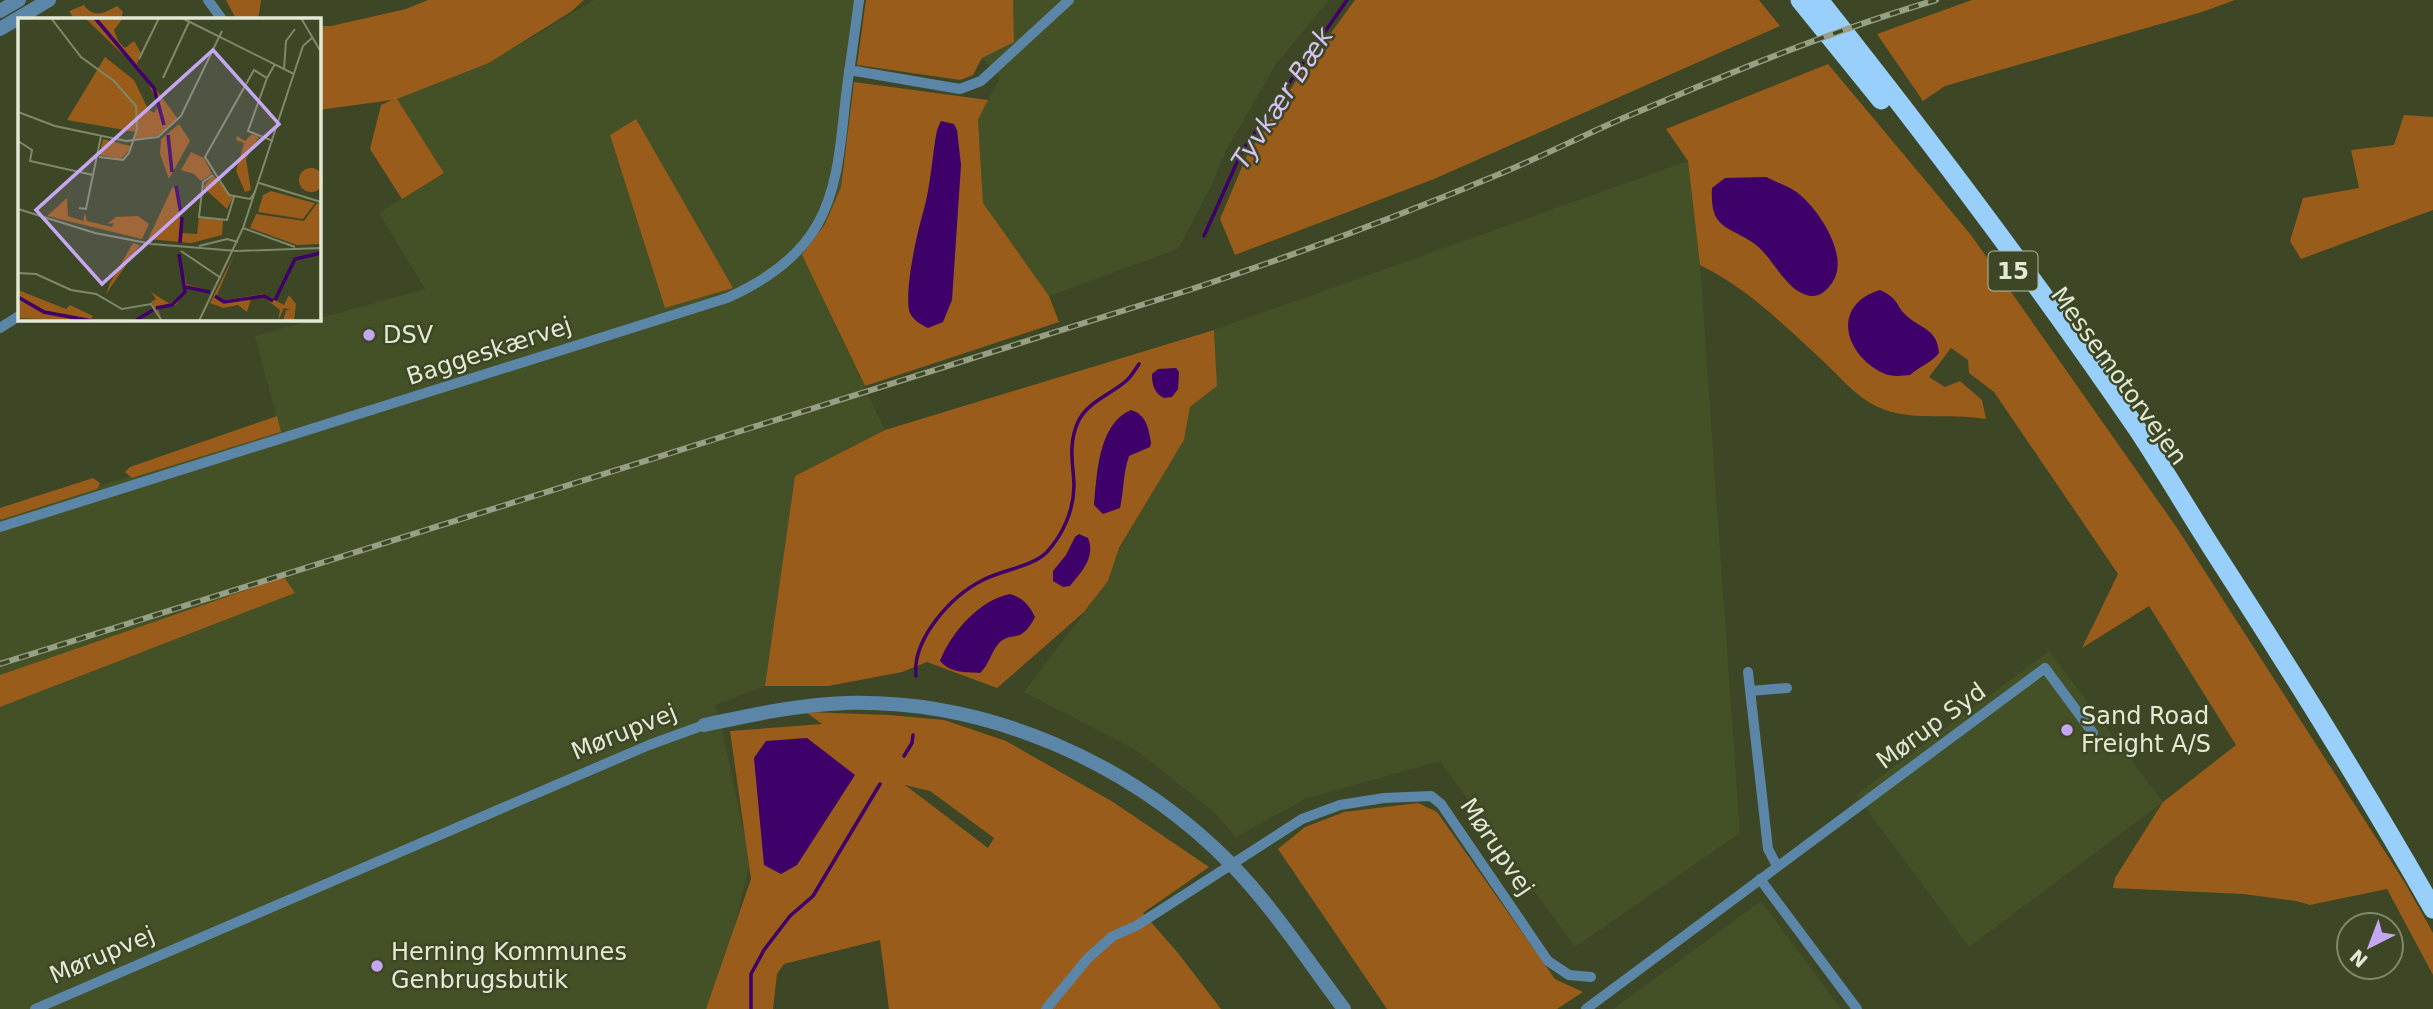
<svg xmlns="http://www.w3.org/2000/svg" width="2433" height="1009" font-family="'DejaVu Sans',sans-serif">
  <rect width="100%" height="100%" fill="#3d4725"/>
  <!-- built -->
  <g fill="#445026">
    <path d="M594 0H856L841 187 825 224 802 255 885 430 795 476 765 686 715 705 720 720 750 862 715 1009H0V516L280 430 255 336 425 289 379 213 444 173 396 99 489 63Z"/>
    <path d="M981 0H1329L1276 64 1227 149 1210 188 1178 249 1049 296 983 203 978 120 1000 77 982 58Z"/>
    <path d="M1688 161 1700 265 1740 833 1575 947 1440 761 1305 799 1236 837 1214 812 1136 750 1024 692 1108 581 1119 549 1184 440 1190 407 1217 386 1214 330Z"/>
    <path d="M2049 651 2163 802 1969 947 1856 795Z"/>
    <path d="M1761 901 1841 1009H1613Z"/>
  </g>
  <!-- green -->
  <g fill="#995c1a" fill-rule="evenodd">
    <path d="M226 0H261L259 15 254 19H236Z"/>
    <path d="M428 0H584L572 11 489 63 397 99 444 173 402 199 370 149 381 105 392 100 319 110V26H331L406 9Z"/>
    <path d="M866 0H1013L1014 42 982 58 973 75 960 80 857 65Z"/>
    <path d="M1355 0H1759L1780 26 1434 179 1235 255 1220 219 1247 155 1298 78Z"/>
    <path d="M1972 0H2235L2202 12 1945 86 1923 101 1877 34Z"/>
    <path d="M84 5C94 19 104 13 117 6L123 12 121 19H74L69 11Z"/>
    <path d="M1828 64 1971 235 2177 528 2405 883 2433 933V975L2387 889 2310 905 2296 901 2243 894 2113 888 2115 878 2163 802 2236 745 2149 606 2082 648 2118 574 1994 392 1969 373 1968 360 1951 348 1929 377 1945 387 1960 381 1982 400 1986 419C1948 412 1906 424 1870 403 1852 392 1837 374 1822 360 1784 325 1747 288 1700 265L1688 161 1666 129Z"/>
    <path d="M854 82 988 100 978 120 983 203 1049 296 1059 322 865 386 802 255 825 224 841 187Z"/>
    <path d="M2404 115 2433 117V210L2301 259 2290 241 2303 198 2359 188 2351 150 2394 145Z"/>
    <path d="M636 119 733 288 665 308 610 135Z"/>
    <path d="M1214 330 1217 386 1190 407 1184 440 1119 548 1108 581 1084 612 997 688 927 662 902 672 828 686H765L795 476 885 430Z"/>
    <path d="M277 416 281 432 138 476 132 478 125 472 130 467Z"/>
    <path d="M93 478 100 483 97 489 0 520V508Z"/>
    <path d="M284 577 295 593 0 707V675Z"/>
    <path d="M806 712 889 715 944 720 1006 741 1113 802 1209 867 1143 913 1178 953 1221 1009H889L880 940 784 964 777 974 773 1009H706L751 879 730 731 822 724ZM905 785 930 791 994 838 988 848Z"/>
    <path d="M1418 803 1437 812 1555 979 1583 992 1557 1009H1387L1278 849 1305 827 1344 812Z"/>
  </g>
  <!-- water -->
  <g fill="#3d0169">
    <path d="M941 121 954 124 957 130 961 165 952 300 943 322 928 328C920 324 911 319 909 310 905 286 917 233 924 209 931 184 932 156 937 130Z"/>
    <path d="M1766 177C1776 182 1787 186 1795 191 1818 207 1851 257 1832 283 1826 291 1820 297 1810 296 1784 291 1773 255 1752 242 1724 225 1710 227 1712 188L1725 178Z"/>
    <path d="M1880 290C1901 300 1894 305 1908 317 1923 330 1937 329 1939 353 1931 363 1920 366 1910 375 1901 376 1891 377 1883 373 1844 354 1831 305 1880 290Z"/>
    <path d="M1176 368 1179 372 1178 389 1172 397 1164 398C1154 393 1152 385 1152 374L1158 369Z"/>
    <path d="M1131 410C1146 414 1149 429 1151 443L1150 447 1129 456C1123 473 1124 490 1120 508L1103 514 1094 505C1097 474 1098 424 1131 410Z"/>
    <path d="M1079 534 1088 538C1096 558 1081 572 1070 586L1063 587 1053 581V571L1066 555 1075 537Z"/>
    <path d="M1010 594C1023 598 1029 605 1035 617 1020 646 1012 630 999 643 991 652 989 665 980 673 964 672 951 673 940 661 951 633 979 600 1010 594Z"/>
    <path d="M807 738 855 775 797 865 781 874 764 865 754 758 766 741Z"/>
  </g>
  <g fill="none" stroke-linecap="round" stroke-linejoin="round">
    <!-- stream -->
    <g stroke="#3d0169" stroke-width="3.5">
      <path d="M1204 236 1242 151 1347 0"/>
      <path d="M916 676C912 639 951 596 983 580 1002 570 1031 567 1046 553 1063 535 1074 510 1074 485 1073 463 1068 444 1078 422 1087 402 1110 395 1126 381 1131 377 1135 370 1139 364"/>
      <path d="M904 756 912 743 913 735"/>
      <path d="M751 1009V974L764 950 790 916 813 896 880 784"/>
    </g>
    <!-- minor -->
    <g stroke="#5c86a7" stroke-width="10">
      <path d="M208 0 221 18"/>
      <path d="M849 70 960 89 981 81 1069 0"/>
      <path d="M0 328 19 316"/>
      <path d="M0 527 727 298C763 282 797 260 817 225 839 187 841 138 846 95 850 64 855 32 859 0"/>
      <path d="M1748 672 1768 849 1777 866"/>
      <path d="M1750 691 1787 688"/>
      <path d="M1760 879 1857 1009"/>
      <path d="M35 1009 649 745 704 725"/>
      <path d="M1046 1009 1088 958 1113 936 1136 926 1302 819 1340 805 1384 798 1431 796 1441 804 1548 961 1569 975 1591 977"/>
      <path d="M1586 1009 2045 668 2093 733"/>
    </g>
    <!-- tertiary -->
    <g stroke="#5c86a7" stroke-width="14">
      <path d="M0 11 19 0"/>
      <path d="M0 29 49 0"/>
      <path d="M704 725C751 715 797 705 845 703 988 699 1130 762 1230 863 1273 907 1307 960 1344 1009"/>
    </g>
    <!-- trunk -->
    <g stroke="#99d0fb" stroke-width="19">
      <path d="M1800 0 1881 100"/>
      <path d="M1819 0C1930 140 2037 282 2138 430 2165 471 2190 514 2217 556 2292 672 2365 789 2433 909"/>
    </g>
    <defs>
      <path id="rail" d="M0 664 1189 290C1295 255 1399 216 1502 173 1545 155 1586 134 1628 116 1729 73 1831 31 1936 0"/>
    </defs>
    <!-- rail casing -->
    <use href="#rail" stroke="#979f85" stroke-width="6"/>
    <!-- rail -->
    <use href="#rail" stroke="#3d4725" stroke-width="3.5" stroke-dasharray="10" stroke-linecap="butt"/>
  </g>
  <!-- markers -->
  <g fill="#c5a7f1" stroke="#3d4725" stroke-width="2.5">
    <circle cx="369" cy="335" r="7"/>
    <circle cx="2067" cy="730" r="7"/>
    <circle cx="377" cy="966" r="7"/>
  </g>
  <g text-anchor="middle" dominant-baseline="central" stroke-width="5" stroke-linejoin="round" paint-order="stroke">
    <!-- shield labels -->
    <rect fill="#3d4725" stroke="#b0b8a0" stroke-width="2" x="1988.5" y="251.5" width="49" height="39" rx="5"/>
    <g font-size="23" font-weight="bold" fill="#e2e9d5">
      <text x="2013" y="271">15</text>
    </g>
    <!-- poi labels -->
    <g font-size="24" fill="#e2e9d5" stroke="#3d4725" text-anchor="start">
      <text x="383" y="335">DSV</text>
      <text x="2081" y="716">Sand Road<tspan x="2081" dy="28">Freight A/S</tspan></text>
      <text x="391" y="952">Herning Kommunes<tspan x="391" dy="28">Genbrugsbutik</tspan></text>
    </g>
    <!-- street labels -->
    <g font-size="24" fill="#e2e9d5" stroke="#3d4725">
      <text transform="translate(489 351) rotate(-18)">Baggeskærvej</text>
      <text transform="translate(2119 376) rotate(54)">Messemotorvejen</text>
      <text transform="translate(1931 726) rotate(-36)">Mørup Syd</text>
      <text transform="translate(624 732) rotate(-22)">Mørupvej</text>
      <text transform="translate(1497 847) rotate(56)">Mørupvej</text>
      <text transform="translate(102 955) rotate(-23)">Mørupvej</text>
    </g>
    <!-- water labels -->
    <g font-size="26" font-style="italic" fill="#d6c2f5" stroke="#3d4725">
      <text transform="translate(1282 98) rotate(-57)">Tyvkær Bæk</text>
    </g>
  </g>
  <!-- overview -->
  <g transform="translate(18 18)">
    <rect width="303" height="303" fill="#3d4725"/>
    <path d="M67 0H105L96 12 100 23 107 30 116 23 123 35 119 46 160 101 139 118 116 122 118 114 49 102 87 39 116 62 130 91 136 95 141 87 126 57ZM161 106 172 123 151 161 142 136 143 121ZM234 116 241 119 228 141 233 172 227 174 218 153 226 125 218 122 219 118 227 123ZM85 121 112 128V131L103 141 81 137ZM173 134 186 140 194 156 183 163 176 156 163 152ZM281 162a12 12 0 1 1 24 0a12 12 0 1 1-24 0ZM195 157 215 179 209 191 185 169ZM155 168 160 176 164 215 179 216 181 200 205 202 204 217 173 225 130 221ZM253 173 289 183 297 185 285 201 240 194 245 177ZM49 180 50 198 65 203 67 195 69 203 94 209 96 205 89 206 98 199 120 198 131 206 124 221 29 198ZM299 185 303 186V226L279 227 232 210 238 196 286 203ZM115 225 122 227 88 276 92 265ZM216 237 199 277 206 282 245 276 266 287 271 277 278 286 276 303H265L268 292H273L266 290 260 303 262 292 245 279 233 281 229 294 220 287 205 290 192 285ZM168 257V266L192 273 200 261 191 275 170 269 158 287 140 291 143 299 133 284 138 281 133 274 152 286 166 273ZM0 272 48 291 52 287 75 298 71 303 0 300Z" fill="#995c1a"/>
    <path fill="none" stroke="#3d0169" stroke-width="3.5" d="M77 0 136 70 146 107M150 117 154 154M158 168 163 196M162 225 164 199M168 269 192 274M197 278 206 284 246 278 255 283M0 279 26 294 74 303M257 282 277 241 303 235M138 290 154 287 167 274 161 236M117 303 135 292"/>
    <path fill="none" stroke="#7f886b" stroke-width="2" d="M33 0 63 39 96 63 118 88 119 111 111 135 105 142 81 139M164 0 276 56M283 0 303 34M121 41 141 0M266 51 268 23 277 11M145 60 171 4M249 60 230 113 255 123M0 94 37 108 108 123 140 119 163 98 204 13M0 123 14 132 12 143 75 157M195 157 185 164 181 199 209 202 216 179M241 165 303 184M237 174 232 181 211 177 187 139 236 52 249 60 257 46M61 190 68 191 83 118M0 191 77 215 134 226 219 233 303 230M225 210 285 28 294 20M225 210 277 229M181 228 209 221 220 224M163 233 203 260M0 255 18 256 53 272 78 276 104 291 133 286 144 303M181 303 225 210"/>
    <path fill="#c5a7f1" fill-opacity="0.15" stroke="#c5a7f1" stroke-width="3.5" d="M195 32 261 106 84 266 18 192Z"/>
    <rect width="303" height="303" fill="none" stroke="#e2e9d5" stroke-width="3.5"/>
  </g>
  <!-- north arrow -->
  <g transform="translate(2370 946) rotate(222)"><circle r="33" fill="#3d4725" stroke="#7f886b" stroke-width="2"/>
  <path d="M0-5L12 26L0 18L-12 26Z" fill="#c5a7f1"/>
  <text y="-10" font-size="19" font-weight="bold" text-anchor="middle" fill="#e2e9d5">N</text>
  </g>
</svg>
